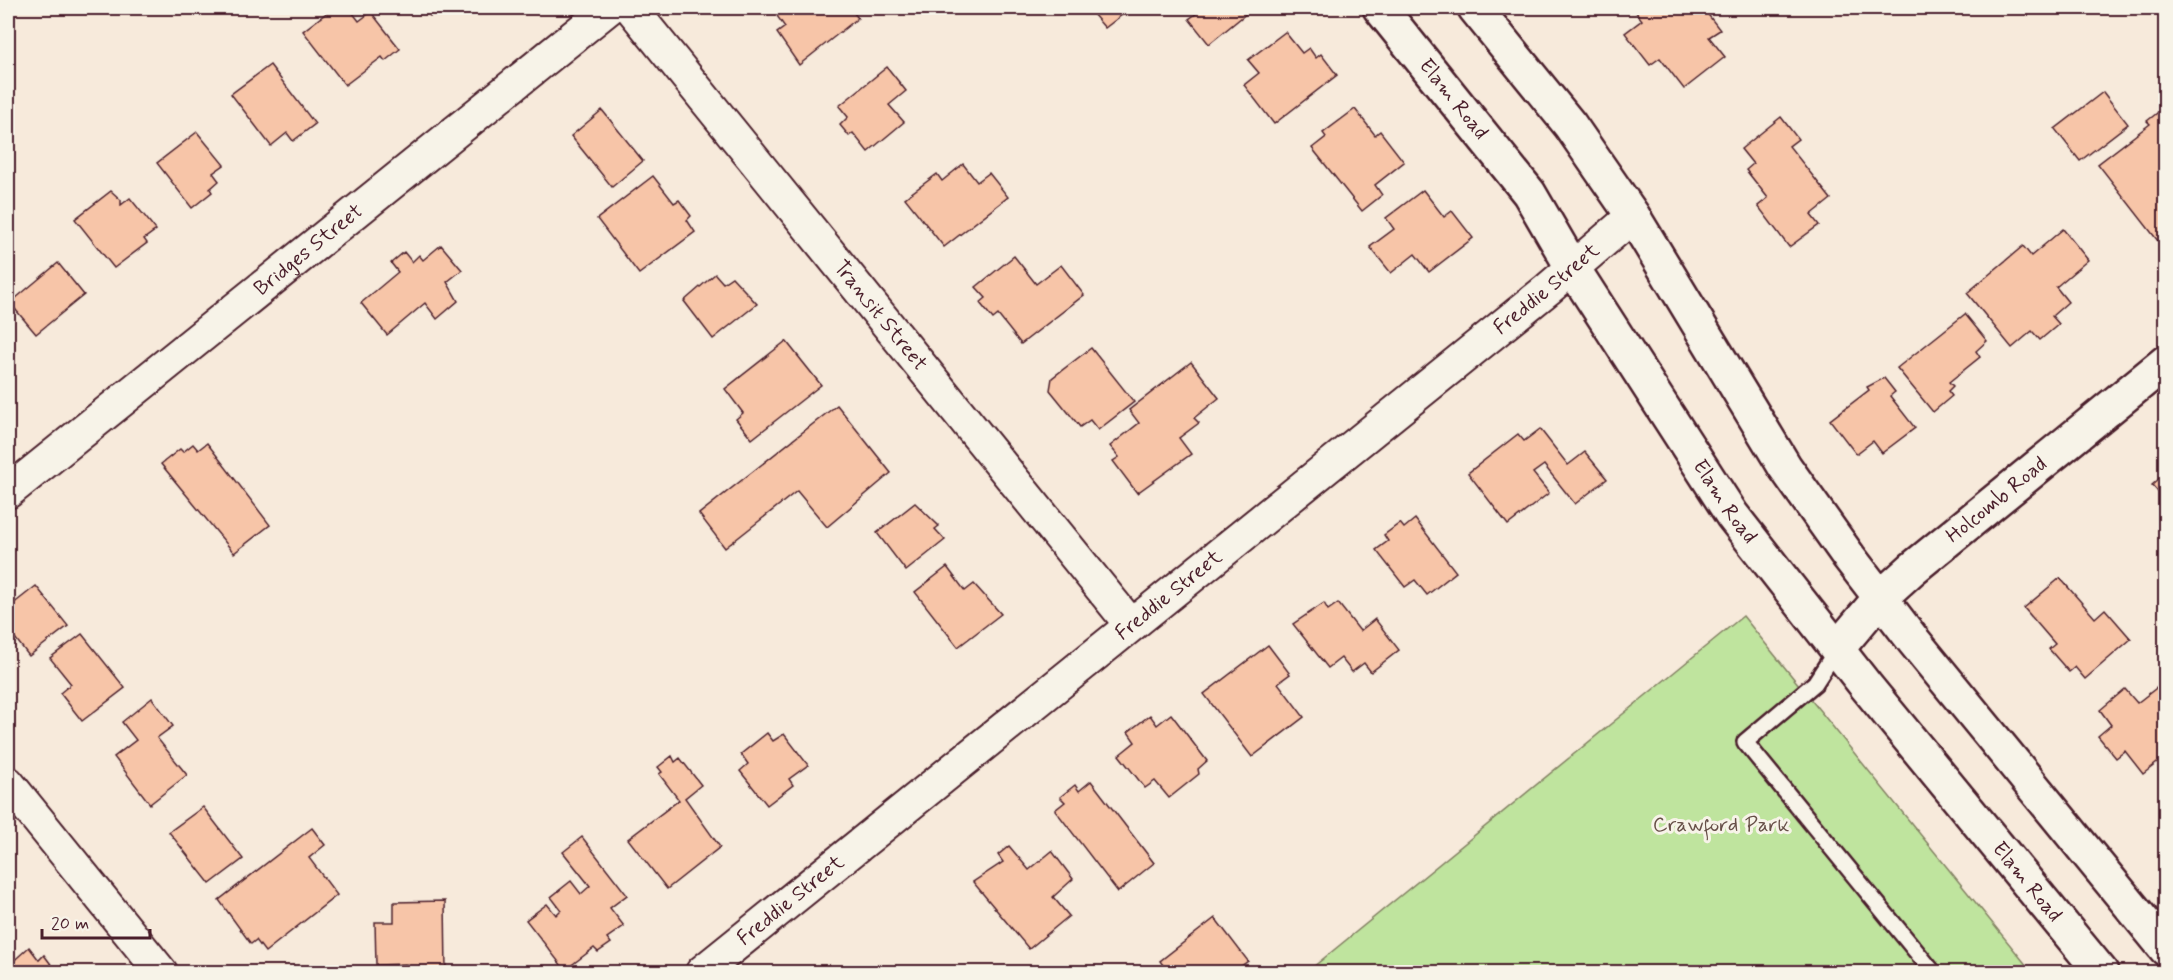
<svg xmlns="http://www.w3.org/2000/svg" width="2173" height="980" font-family="Mynerve,sans-serif">
  <rect width="100%" height="100%" fill="#f7eadb"/>
  <filter id="ink" filterUnits="userSpaceOnUse"><feTurbulence type="fractalNoise" baseFrequency=".0167" numOctaves="2"/><feDisplacementMap in="SourceGraphic" scale="12" xChannelSelector="R" yChannelSelector="G"/><feConvolveMatrix kernelMatrix="1 2 1 2 8 2 1 2 1" color-interpolation-filters="sRGB"/></filter>
  <g filter="url(#ink)">
    <!-- green -->
    <path fill="#bfe49e" stroke="#848264" stroke-width="1.5" d="M1743 616 2032 972H1307Z"/>
    <!-- building -->
    <g fill="#f7c5a8" stroke="#4a1f2b" stroke-width="1.5">
      <path d="M333 8H349L359 21 371 12 400 49 385 61 382 57 345 85 303 31Z"/>
      <path d="M424 8H442L430 16Z"/>
      <path d="M788 8H850L858 18 799 65 777 33 785 27 777 16Z"/>
      <path d="M1102 8H1131L1105 28 1093 14Z"/>
      <path d="M1204 8H1253L1209 44 1189 19Z"/>
      <path d="M1633 8H1703L1720 30 1709 37 1725 57 1684 89 1660 58 1650 65 1625 33 1642 20Z"/>
      <path d="M1285 32 1302 53 1309 48 1316 58 1321 54 1337 75 1274 124 1244 85 1259 73 1248 60Z"/>
      <path d="M270 65 315 124 293 141 287 133 271 146 231 94Z"/>
      <path d="M887 67 906 91 889 105 904 122 868 152 853 133 849 136 840 125 848 117 839 106Z"/>
      <path d="M2103 92 2128 124 2080 161 2055 129Z"/>
      <path d="M2166 106V235L2158 241 2098 164 2150 124 2147 121Z"/>
      <path d="M1355 109 1375 135 1380 131 1404 162 1375 185 1382 195 1362 211 1312 148 1326 137 1323 133Z"/>
      <path d="M602 110 643 161 612 187 571 136Z"/>
      <path d="M1781 117 1798 139 1789 146 1831 199 1811 215 1819 225 1789 247 1758 206 1768 198 1746 170 1753 164 1741 149Z"/>
      <path d="M197 132 224 165 213 173 219 181 210 189 212 192 192 208 157 163Z"/>
      <path d="M963 164 977 182 989 173 1008 197 944 247 905 198 937 174 942 181Z"/>
      <path d="M653 176 674 203 679 200 691 216 687 220 695 232 639 274 597 219Z"/>
      <path d="M1423 190 1444 217 1452 211 1473 238 1429 272 1415 254 1391 273 1370 247 1394 229 1386 218Z"/>
      <path d="M111 191 121 200V205L130 198 156 230 144 239 147 243 114 268 75 219Z"/>
      <path d="M2063 229 2088 260 2056 287 2068 302 2052 316 2059 324 2040 340 2032 331 2012 348 1967 293 2023 246 2031 256Z"/>
      <path d="M441 245 462 270 447 282 458 301 437 319 425 303 387 335 361 303 398 272 391 263 404 252 412 262 419 255 423 260Z"/>
      <path d="M1014 256 1036 284 1061 265 1084 295 1021 344 998 315 993 319 980 303 986 298 976 287Z"/>
      <path d="M58 263 84 295 36 334 10 303Z"/>
      <path d="M715 274 723 283 732 277 757 304 713 339 684 301Z"/>
      <path d="M1965 314 1987 341 1976 351 1980 357 1949 382 1953 386 1948 391 1952 396 1933 412 1897 368Z"/>
      <path d="M786 341 821 385 752 439 736 419 743 413 725 389Z"/>
      <path d="M1091 348 1134 402 1098 430 1090 420 1080 427 1050 390 1052 378Z"/>
      <path d="M1191 362 1219 398 1194 418 1199 423 1179 438 1191 454 1137 493 1113 461 1119 457 1110 446 1139 423 1129 410Z"/>
      <path d="M1884 378 1895 392 1890 396 1915 428 1882 453 1873 441 1856 454 1830 420 1869 390 1867 387Z"/>
      <path d="M837 405 891 473 827 527 797 491 725 548 699 514Z"/>
      <path d="M1540 429 1568 465 1585 452 1607 479 1575 504 1544 465 1533 473 1549 493 1508 525 1468 473 1518 434 1524 441Z"/>
      <path d="M207 443 270 525 234 553 161 464 180 449 183 452 193 444 198 450Z"/>
      <path d="M2166 473V501L2152 485Z"/>
      <path d="M915 503 939 526 935 529 945 540 906 571 877 533Z"/>
      <path d="M1415 519 1456 572 1427 595 1415 580 1405 587 1376 550 1388 541 1384 535 1400 523 1404 528Z"/>
      <path d="M947 567 965 591 974 584 1001 614 958 647 915 592Z"/>
      <path d="M2060 578 2095 618 2105 609 2131 639 2085 679 2075 667 2069 672 2049 649 2055 644 2024 608Z"/>
      <path d="M36 586 68 626 29 656 8 629V608Z"/>
      <path d="M1324 603 1328 610 1338 603 1360 631 1375 619 1399 650 1371 672 1364 663 1352 672 1341 658 1328 668 1293 624Z"/>
      <path d="M82 634 125 688 82 721 60 693 71 684 50 658Z"/>
      <path d="M1268 645 1290 674 1278 683 1304 717 1252 757 1204 694Z"/>
      <path d="M2164 682 2166 756 2143 774 2125 751 2116 758 2098 736 2111 725 2100 710 2125 689 2137 703Z"/>
      <path d="M152 698 173 726 157 738 187 775 150 804 114 757 136 740 122 722Z"/>
      <path d="M1171 714 1207 761 1198 769 1199 774 1169 798 1155 781 1145 788 1119 755 1135 742 1128 732 1150 715 1157 725Z"/>
      <path d="M767 733 773 741 784 734 808 765 789 779 793 785 767 805 740 771 748 764 741 754Z"/>
      <path d="M672 756 675 762 680 758 701 785 685 798 720 847 667 889 628 839 679 800 659 774 662 772 658 767Z"/>
      <path d="M1091 781 1154 863 1118 892 1055 810 1065 802 1060 797 1075 785 1079 791Z"/>
      <path d="M203 807 243 859 210 884 169 832Z"/>
      <path d="M312 828 325 845 309 858 337 895 265 952 256 940 251 944 219 900Z"/>
      <path d="M582 837 627 895 610 908 624 926 607 938 611 943 598 952 594 948 565 970 526 920 547 904 556 915 561 910 551 897 571 881 581 894 590 886 563 852Z"/>
      <path d="M1009 846 1029 870 1052 851 1073 879 1053 897 1069 916 1029 949 973 882 1003 862 998 855Z"/>
      <path d="M445 901 446 972H409L408 964 376 965 375 922H394V902Z"/>
      <path d="M1215 918 1248 961 1233 972H1168L1160 961Z"/>
      <path d="M29 947 39 960 44 955 53 967 49 971 50 972H8V966Z"/>
    </g>
    <g fill="none" stroke-linecap="round" stroke-linejoin="round">
      <defs>
        <path id="service" d="M1837 649 1815 683 1745 742 1933 972"/>
        <g id="minor">
          <path id="s1" d="M631 8 1131 625"/>
          <path id="s2" d="M8 492 609 8"/>
          <path d="M8 783 161 972"/>
          <path id="s3" d="M702 972 1548 289 1633 216"/>
        </g>
        <g id="tertiary">
          <path id="s4" d="M1837 649 1880 598 1912 569 2166 362"/>
        </g>
        <g id="secondary">
          <path id="s5" d="M1380 8 1529 193 1572 267 1732 515 1866 686 2101 972"/>
          <path d="M1475 8 1570 125 1633 216 1785 467 1849 557 1913 640 2166 949"/>
        </g>
      </defs>
      <!-- service casing -->
      <use href="#service" stroke="#4a1f2b" stroke-width="20"/>
      <!-- minor casing -->
      <use href="#minor" stroke="#4a1f2b" stroke-width="36"/>
      <!-- tertiary casing -->
      <use href="#tertiary" stroke="#4a1f2b" stroke-width="38"/>
      <!-- secondary casing -->
      <use href="#secondary" stroke="#4a1f2b" stroke-width="38"/>
      <!-- service -->
      <use href="#service" stroke="#f7f3e8" stroke-width="15"/>
      <!-- minor -->
      <use href="#minor" stroke="#f7f3e8" stroke-width="32"/>
      <!-- tertiary -->
      <use href="#tertiary" stroke="#f7f3e8" stroke-width="33"/>
      <!-- secondary -->
      <use href="#secondary" stroke="#f7f3e8" stroke-width="33"/>
    </g>
  </g>
  <g text-anchor="middle" dominant-baseline="central" stroke-width="6" stroke-linejoin="round" paint-order="stroke">
    <!-- street labels -->
    <g font-size="21" fill="#4a1f2b" stroke="#f7f3e8">
      <text stroke="none"><textPath href="#s5" startOffset="117">Elam Road</textPath></text>
      <text stroke="none"><textPath href="#s2" startOffset="386">Bridges Street</textPath></text>
      <text stroke="none"><textPath href="#s3" startOffset="1086">Freddie Street</textPath></text>
      <text stroke="none"><textPath href="#s1" startOffset="396">Transit Street</textPath></text>
      <text stroke="none"><textPath href="#s4" startOffset="219">Holcomb Road</textPath></text>
      <text stroke="none"><textPath href="#s5" startOffset="603">Elam Road</textPath></text>
      <text stroke="none"><textPath href="#s3" startOffset="600">Freddie Street</textPath></text>
      <text stroke="none"><textPath href="#s5" startOffset="1089">Elam Road</textPath></text>
      <text stroke="none"><textPath href="#s3" startOffset="114">Freddie Street</textPath></text>
    </g>
    <!-- park labels -->
    <g font-size="21" fill="#675048" stroke="#f7f3e8">
      <text x="1721" y="825">Crawford Park</text>
    </g>
  </g>
  <!-- margin -->
  <rect width="2173" height="980" fill="none" stroke="#f7f3e8" stroke-width="30"/>
  <rect x="15" y="15" width="2143" height="950" fill="none" stroke="#4a1f2b" stroke-width="2" filter="url(#ink)"/>
  <!-- scale -->
  <path d="M42 929v9h108v-9" fill="none" stroke="#4a1f2b" stroke-width="3"/>
  <text x="51" y="929" font-size="18" fill="#4a1f2b" stroke="#f7f3e8" stroke-width="4.5" paint-order="stroke">20 m</text>
</svg>
